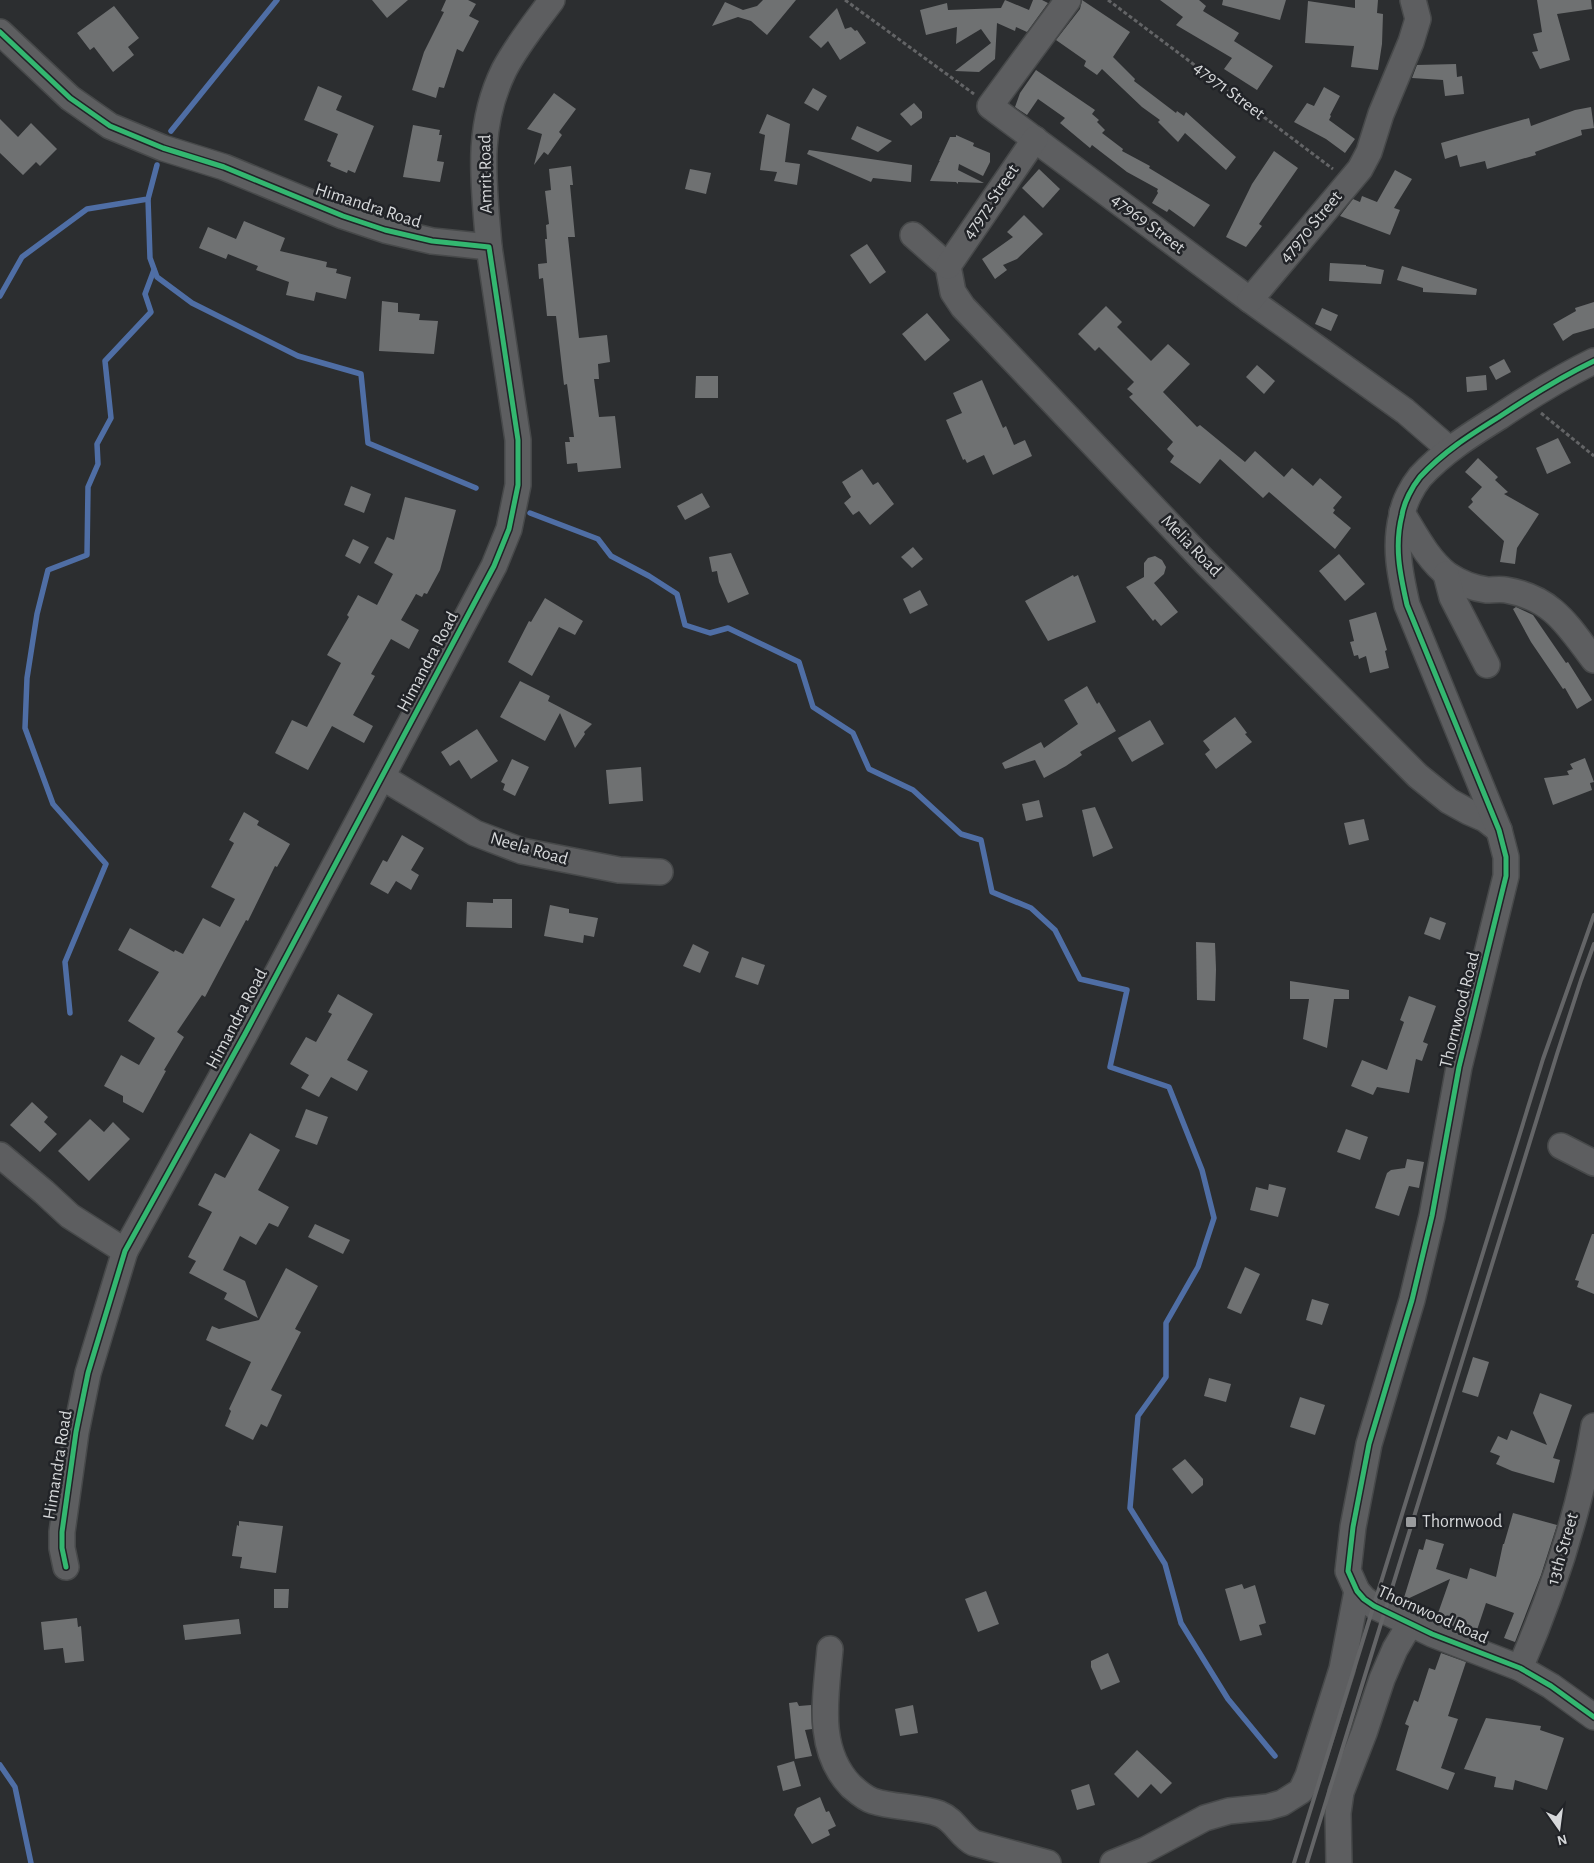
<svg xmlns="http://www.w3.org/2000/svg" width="1594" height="1863" font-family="'Alegreya Sans',sans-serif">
  <rect width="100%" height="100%" fill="#2c2e30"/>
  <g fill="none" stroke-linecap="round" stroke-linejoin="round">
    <!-- stream -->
    <g stroke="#4f6ea5" stroke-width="5.5">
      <path d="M171 131 277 0"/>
      <path d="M148 199 150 258 157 277 192 303 298 356 361 374 368 443 476 488"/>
      <path d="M0 296 22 257 87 209 148 199 157 165"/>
      <path d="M530 513 598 539 611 556 649 576 677 594 685 625 710 633 728 628 799 662 813 707 853 733 869 769 913 790 961 834 981 840 992 892 1031 908 1055 930 1080 979 1127 990 1110 1067 1169 1087 1202 1170 1214 1218 1198 1267 1166 1323V1377L1138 1416 1130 1508 1165 1564 1181 1623 1228 1699 1275 1756"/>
      <path d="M70 1013 65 962 106 864 53 804 25 728 27 678 37 614 48 570 87 555 88 487 98 464 97 444 111 418 105 361 151 312 145 294 154 270"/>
      <path d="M0 1765 15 1787 31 1863"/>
    </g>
  </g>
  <!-- building -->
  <g fill="#6f7172">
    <path d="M372 0H408L387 18Z"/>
    <path d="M446 0H468L476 4 469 16 479 21 463 52 457 49 444 88 439 87 436 98 412 90 424 52 444 12 441 11Z"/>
    <path d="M763 0H796L767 35 751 21 738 17 712 26 725 2 743 10 757 6Z"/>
    <path d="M1005 0 1029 10 1033 0H1042L1048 3 1027 32 1016 27 1015 31 997 23 995 59 979 72 955 71 991 43 981 29 956 44 957 27 926 35 920 10 947 3 948 10 1001 8Z"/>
    <path d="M1082 0 1130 32 1113 57 1135 79 1134 81 1176 113 1177 111 1184 116 1186 112 1236 157 1226 170 1185 133 1178 142 1158 122 1160 120 1142 107 1102 69 1097 75 1084 66 1086 61 1056 40 1080 9Z"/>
    <path d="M1160 0H1199L1206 6 1203 11 1239 33 1234 41 1273 66 1257 90 1224 69 1232 58 1176 25 1183 17Z"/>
    <path d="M1223 0H1286L1280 20 1222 5Z"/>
    <path d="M1355 0H1378L1377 13 1383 14 1382 44 1378 70 1351 67 1354 46 1305 43 1308 1 1355 8Z"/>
    <path d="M1537 0H1591L1592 9 1557 14 1570 60 1540 69 1532 52 1538 51 1533 34 1542 32Z"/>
    <path d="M114 6 139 38 128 47 134 55 113 72 94 47 90 50 77 33Z"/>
    <path d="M837 8 845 29 851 27 855 31 857 30 866 43 840 60 828 41 821 48 809 37Z"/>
    <path d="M1456 64 1457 77 1462 76 1464 94 1445 96 1443 80 1412 78 1417 65Z"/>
    <path d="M1036 70 1095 110 1092 114 1099 120 1097 122 1105 130 1102 133 1123 149 1122 151 1150 166 1149 168 1210 205 1194 227 1169 209 1167 212 1152 203 1158 193 1157 191 1158 189 1127 172 1092 145 1090 148 1060 123 1065 118 1038 99 1027 115 1015 107 1020 93Z"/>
    <path d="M318 86 342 96 336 110 374 126 355 173 348 170 347 173 330 166 331 163 327 161 338 134 304 120Z"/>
    <path d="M1324 87 1340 96 1330 115 1331 116 1329 120 1355 139 1345 153 1326 139 1294 122 1307 103 1314 106Z"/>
    <path d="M813 88 827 96 818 111 804 103Z"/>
    <path d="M554 93 576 109 559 132 562 135 548 155 544 152 534 165 542 134 527 129Z"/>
    <path d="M914 103 922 112V118L911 126 900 114Z"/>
    <path d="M1591 107 1594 128 1581 130 1582 135 1535 152 1536 155 1487 169 1485 161 1460 167 1457 155 1445 159 1441 143 1529 118 1531 126 1575 110Z"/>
    <path d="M767 114 790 124 785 162 800 164 797 185 774 181 777 172 760 170 765 135 759 133Z"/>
    <path d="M0 119 18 137 31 123 57 149 40 166 36 162 23 175 0 153Z"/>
    <path d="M413 125 440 130 439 135H442L437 161 444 162 440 182 403 177Z"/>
    <path d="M857 126 892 141 878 152 851 139Z"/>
    <path d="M956 135 974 143 973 146 990 153V162L983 176 959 164 958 170 984 183 958 182V184L956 182 930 181 939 162H940L939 161 950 137H956Z"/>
    <path d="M809 150 912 165 911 182 873 178 871 182 807 154Z"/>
    <path d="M1274 151 1298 168 1259 224 1262 226 1246 247 1226 237 1252 184Z"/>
    <path d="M571 166 573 185H570L575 237H568L579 338 607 335 610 362 598 364 599 379H594L599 417 615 416 621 468 578 472 577 463 567 464 565 442H570L569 437H574L567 384 564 385 556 316H547L543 278 539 279 538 264 547 263 545 239H547L546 225 549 224 545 191 551 190 549 169Z"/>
    <path d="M690 169 711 173 706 194 685 189Z"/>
    <path d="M1039 169 1060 189 1043 208 1022 188Z"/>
    <path d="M1395 170 1412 179 1394 208 1400 210 1390 235 1340 216 1353 199 1360 202 1362 196 1377 202Z"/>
    <path d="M1024 215 1043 234 1017 259 1003 265 1007 270 995 279 982 259 1013 237 1007 232Z"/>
    <path d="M244 221 285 238 280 251 327 262 326 267 337 269 336 273 351 277 346 299 316 292 314 301 286 295 289 282 256 270 258 266 228 254 226 259 199 248 208 227 236 239Z"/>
    <path d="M867 244 886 272 870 284 850 255Z"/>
    <path d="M1330 263 1366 265V266L1384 270 1381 284 1329 281Z"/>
    <path d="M1402 266 1477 289 1476 295 1423 292V288L1397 280Z"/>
    <path d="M382 301 398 303V312L420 314 419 320 438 321 434 354 379 351Z"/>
    <path d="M1594 302V328L1573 334 1563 341 1553 324 1576 311 1575 308Z"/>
    <path d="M1106 306 1122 322 1117 327 1151 361 1168 344 1190 364 1163 392 1197 427 1200 425 1245 462 1255 451 1284 477 1292 468 1313 486 1320 478 1342 497 1333 508 1335 510 1333 513 1351 528 1335 549 1269 492 1263 498 1220 459 1200 484 1170 462 1174 456 1167 449 1173 442 1129 397 1133 394 1127 389 1134 382 1099 347 1095 351 1078 334Z"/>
    <path d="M1322 308 1338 315 1331 331 1315 324Z"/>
    <path d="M927 313 950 340 925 361 902 334Z"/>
    <path d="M1504 359 1511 372 1496 380 1489 367Z"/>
    <path d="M1257 365 1275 381 1264 394 1246 377Z"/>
    <path d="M1486 375 1487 390 1467 392 1466 377Z"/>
    <path d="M696 376H718V398H695Z"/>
    <path d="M982 380 1003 428 1006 426 1014 445 1025 440 1032 456 993 475 984 455 967 463 965 459 963 460 946 420 962 413 953 393Z"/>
    <path d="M1558 438 1571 463 1547 474 1536 448Z"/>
    <path d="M1478 458 1498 477 1495 480 1508 492 1504 494 1539 514 1517 548 1515 564 1500 562 1504 541 1468 507 1473 502 1471 499 1482 487 1465 472Z"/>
    <path d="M862 469 873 485 878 482 894 504 870 525 859 511 853 515 844 503 851 497 842 482Z"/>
    <path d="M351 486 371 494 364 513 344 505Z"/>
    <path d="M702 493 710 507 685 520 677 506Z"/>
    <path d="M405 497 456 510 440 570 427 594 424 593 422 597 416 594 401 620 419 630 409 649 391 639 371 674 375 676 353 715 373 726 364 743 332 726 308 770 275 753 292 720 307 727 341 663 327 655 349 617 347 615 358 595 377 605 393 574 374 563 387 537 394 540Z"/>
    <path d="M353 539 369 547 360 564 345 556Z"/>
    <path d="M913 547 923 559 912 568 901 557Z"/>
    <path d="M731 553 749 594 728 603 719 582 717 571 712 572 709 557Z"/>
    <path d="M1339 554 1365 584 1345 601 1319 571Z"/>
    <path d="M1155 556 1162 560 1166 567 1164 574 1154 583 1178 612 1161 626 1155 619 1153 621 1126 587 1144 577V563L1148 558Z"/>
    <path d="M1073 575 1074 577 1078 575 1096 622 1048 641 1025 601Z"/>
    <path d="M920 590 928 605 910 614 903 599Z"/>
    <path d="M545 598 583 621 575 635 559 627 532 676 508 662 529 621 531 622Z"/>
    <path d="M1516 607 1533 615 1566 663 1568 662 1573 670 1592 700 1577 709 1565 688 1563 689 1531 642 1513 609Z"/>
    <path d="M1376 612 1387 650 1385 651 1389 668 1370 673 1366 656 1359 659 1358 655 1354 656 1350 642 1354 641 1349 620Z"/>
    <path d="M520 681 550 696 548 701 592 724 584 732 585 734 575 748 560 713 545 741 500 717Z"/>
    <path d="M1087 686 1097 704 1099 702 1116 731 1080 752 1082 755 1066 766 1044 778 1035 760 1005 769 1002 763 1041 742 1044 748 1078 724 1064 700Z"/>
    <path d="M1235 717 1247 733 1245 734 1252 742 1216 769 1205 754 1210 750 1203 741Z"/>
    <path d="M1150 720 1164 744 1132 762 1118 738Z"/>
    <path d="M477 729 498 761 471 779 459 760 450 766 441 752Z"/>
    <path d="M1585 758 1594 782 1590 783 1592 790 1553 805 1544 778 1569 775 1567 771 1573 769 1570 764Z"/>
    <path d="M512 759 529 767 515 796 503 790 505 784 501 782Z"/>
    <path d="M641 767 643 801 609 804 606 770Z"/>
    <path d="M1039 800 1043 817 1026 821 1022 804Z"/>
    <path d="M1095 807 1113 848 1093 857 1082 810Z"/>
    <path d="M244 812 259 821 257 825 290 844 277 867 275 866 248 921 246 920 205 997 202 995 177 1032 184 1037 164 1070 166 1071 143 1113 123 1102V1096L104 1086 121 1055 139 1065 155 1038 128 1021 159 972 118 950 130 928 174 952 175 950 183 954 203 918 220 927 235 899 211 887 234 843 229 840Z"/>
    <path d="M1364 819 1369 840 1349 845 1344 823Z"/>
    <path d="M402 835 424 848 411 870 419 875 411 890 396 881 388 894 370 884 383 860 387 862Z"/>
    <path d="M493 899H512V928L466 927 467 902 493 903Z"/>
    <path d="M550 905 569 909V913L598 918 594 937 584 935 583 943 544 936Z"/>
    <path d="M1430 917 1446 923 1440 940 1424 934Z"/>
    <path d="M1196 942 1215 943 1216 969 1215 1001 1197 1000Z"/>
    <path d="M693 944 709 952 700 973 683 966Z"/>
    <path d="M742 957 765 965 758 985 735 977Z"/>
    <path d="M1290 981 1349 990V999H1334L1327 1048 1303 1039 1309 999H1290Z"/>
    <path d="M338 994 373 1014 347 1060 368 1071 357 1091 331 1077 319 1097 301 1088 309 1075 290 1064 306 1037 316 1042 332 1014 328 1012Z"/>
    <path d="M1409 996 1436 1006 1423 1042 1428 1044 1422 1061 1416 1059 1409 1093 1377 1087 1373 1095 1351 1086 1362 1060 1387 1070 1404 1022 1400 1020Z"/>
    <path d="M32 1102 48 1117 44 1122 57 1134 40 1152 10 1125Z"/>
    <path d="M306 1109 328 1117 317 1145 295 1137Z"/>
    <path d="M90 1119 104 1132 113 1122 130 1139 89 1181 58 1151Z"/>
    <path d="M1346 1129 1368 1137 1360 1160 1337 1152Z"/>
    <path d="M250 1133 280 1150 258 1190 289 1207 278 1227 269 1223 256 1245 240 1236 223 1270 245 1281 258 1318 224 1299 227 1293 189 1273 196 1261 188 1257 212 1212 198 1205 215 1173 225 1178Z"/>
    <path d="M1407 1159 1424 1162 1419 1188 1409 1186 1399 1216 1375 1208 1387 1173 1391 1170 1405 1168Z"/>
    <path d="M1269 1184 1286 1188 1278 1217 1250 1210 1256 1187 1268 1190Z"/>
    <path d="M315 1224 350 1240 343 1254 308 1237Z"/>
    <path d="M1592 1234H1594V1294L1577 1287 1579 1281 1575 1280Z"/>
    <path d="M1245 1267 1260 1274 1241 1314 1227 1308Z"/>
    <path d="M286 1268 318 1286 295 1329 301 1332 271 1390 282 1395 267 1427 261 1424 253 1440 225 1426 231 1411 229 1409 251 1362 206 1340 212 1326 219 1329 259 1320Z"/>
    <path d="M1312 1299 1329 1304 1322 1325 1306 1320Z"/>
    <path d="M1473 1357 1489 1362 1478 1397 1462 1392Z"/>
    <path d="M1209 1378 1231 1384 1226 1402 1204 1396Z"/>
    <path d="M1540 1393 1572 1405 1553 1458 1560 1460 1554 1483 1512 1471 1496 1464 1500 1456 1490 1452 1498 1436 1507 1440 1511 1430 1547 1445 1533 1413Z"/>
    <path d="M1300 1397 1325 1405 1315 1435 1290 1427Z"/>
    <path d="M1185 1459 1203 1479V1485L1192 1494 1172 1469Z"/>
    <path d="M1513 1513 1557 1525 1541 1575 1515 1642 1504 1638 1514 1613 1486 1603 1477 1630 1471 1628 1470 1633 1436 1619 1450 1579 1403 1601 1419 1549 1423 1550 1426 1539 1444 1544 1436 1569 1467 1579 1470 1568 1496 1577 1503 1544H1504Z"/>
    <path d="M239 1521 283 1526 276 1573 240 1568 242 1557 232 1556 237 1525 239 1526Z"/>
    <path d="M1242 1584 1244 1589 1255 1585 1266 1623 1259 1625 1262 1635 1240 1641 1225 1589Z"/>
    <path d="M274 1589H289L288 1608H274Z"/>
    <path d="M986 1591 999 1624 978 1632 965 1599Z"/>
    <path d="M77 1618 78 1627 81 1626 84 1661 65 1663 63 1648 44 1650 41 1622Z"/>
    <path d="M239 1619 241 1634 185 1640 183 1625Z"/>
    <path d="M1108 1653 1120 1682 1101 1690 1091 1667V1661Z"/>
    <path d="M1441 1653 1466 1662 1448 1716 1458 1719 1441 1768 1455 1773 1448 1790 1396 1770 1409 1726 1405 1724 1414 1700 1418 1702 1429 1668 1435 1670Z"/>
    <path d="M797 1702 799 1706 811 1705 812 1729 805 1730 812 1756 795 1759 789 1703Z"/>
    <path d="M913 1705 918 1733 900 1736 895 1709Z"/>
    <path d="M1486 1718 1541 1726 1540 1730 1564 1738 1547 1790 1515 1780 1513 1790 1494 1787 1496 1777 1464 1769Z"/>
    <path d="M1137 1750 1172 1783 1161 1794 1151 1784 1138 1798 1114 1774Z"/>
    <path d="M794 1761 801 1786 783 1791 777 1766Z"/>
    <path d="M1089 1784 1095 1805 1077 1810 1071 1790Z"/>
    <path d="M820 1797 826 1812 829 1811 836 1826 828 1830 830 1835 812 1844 794 1815 797 1808Z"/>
  </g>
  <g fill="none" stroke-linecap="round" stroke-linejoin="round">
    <defs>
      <g id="minor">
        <path d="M1068 0 990 106 1250 300 1405 411 1449 449"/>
        <path d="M0 32 70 98 110 126 163 148 224 167 343 216 385 230 432 241 489 247 518 440V485L509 529 494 566 245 1034 125 1251 88 1373 76 1432 62 1532V1548L66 1567"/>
        <path d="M913 235 948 266 953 292 963 307 1206 563 1418 776 1449 801 1469 812 1485 819 1499 830"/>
        <path d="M489 247C484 184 475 129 504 70 517 45 535 23 552 0"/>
        <path d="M948 266 1035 139"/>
        <path d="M1250 300 1360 169 1369 152 1381 114 1411 42 1418 19 1413 0"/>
        <path d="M1594 361C1561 377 1529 397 1499 417 1470 435 1443 452 1420 477 1412 487 1404 502 1402 515 1394 546 1400 574 1407 605L1499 830 1506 857V876L1459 1067 1432 1216 1412 1300 1369 1444 1353 1527 1348 1571 1357 1591 1364 1599 1374 1606 1432 1634 1520 1668 1551 1686 1594 1717"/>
        <path d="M1402 513C1415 534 1428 560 1448 575 1460 583 1472 588 1487 590 1493 590 1500 589 1506 590 1553 598 1568 626 1594 660"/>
        <path d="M1446 574 1452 597 1487 665"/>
        <path d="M382 777 475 833 522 851 619 870 660 872"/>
        <path d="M1561 1146 1594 1163"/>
        <path d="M0 1155 44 1192 70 1216 125 1251"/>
        <path d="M830 1649C826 1696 815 1749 851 1786 858 1792 864 1798 873 1801 894 1808 918 1806 940 1814 955 1820 960 1836 974 1843L1048 1863"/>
        <path d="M1520 1668C1554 1590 1580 1510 1594 1426"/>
        <path d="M1113 1863 1145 1850 1205 1818 1229 1811 1268 1807 1282 1803 1301 1791 1308 1776 1342 1669 1357 1591"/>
        <path d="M1339 1863 1338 1813 1341 1792 1364 1733 1382 1679 1395 1649 1410 1624"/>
      </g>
    </defs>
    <!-- minor casing -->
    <use href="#minor" stroke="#47494a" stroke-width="28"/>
    <!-- path -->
    <g stroke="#636466" stroke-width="3" stroke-dasharray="4 2.5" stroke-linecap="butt">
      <path d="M845 0 974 94"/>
      <path d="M1108 0 1333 169"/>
      <path d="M1541 413 1594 456"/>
    </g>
    <!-- minor -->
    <use href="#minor" stroke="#5d5e60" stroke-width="25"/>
    <!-- rail -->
    <g stroke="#646567" stroke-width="4">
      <path d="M1294 1863 1543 1059 1594 915"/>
      <path d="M1307 1863 1557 1054 1581 980 1594 944"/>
    </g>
    <defs>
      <g id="cycleway">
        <path d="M0 32 70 98 110 126 163 148 224 167 343 216 385 230 432 241 489 247 518 440V485L509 529 494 566 245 1034 125 1251 88 1373 76 1432 62 1532V1548L66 1567"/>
        <path d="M1594 361C1561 377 1529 397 1499 417 1470 435 1443 452 1420 477 1412 487 1404 502 1402 515 1394 546 1400 574 1407 605L1499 830 1506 857V876L1459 1067 1432 1216 1412 1300 1369 1444 1353 1527 1348 1571 1357 1591 1364 1599 1374 1606 1432 1634 1520 1668 1551 1686 1594 1717"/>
      </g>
    </defs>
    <!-- cycleway casing -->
    <use href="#cycleway" stroke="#212327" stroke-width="8"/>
    <!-- cycleway -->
    <use href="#cycleway" stroke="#33b770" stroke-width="5"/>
  </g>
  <!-- markers -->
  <rect fill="#9a9c9e" stroke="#212327" stroke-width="2" x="1405" y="1516" width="12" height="12" rx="2.5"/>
  <g text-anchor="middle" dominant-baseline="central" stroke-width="5" stroke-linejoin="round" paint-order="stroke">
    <!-- street labels -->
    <g font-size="18" fill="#d6d8da" stroke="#212327">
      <text transform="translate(1229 91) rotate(37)">47971 Street</text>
      <text transform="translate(486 174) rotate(-91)">Amrit Road</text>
      <text transform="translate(991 202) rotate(-56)">47972 Street</text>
      <text transform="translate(368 206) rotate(18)">Himandra Road</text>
      <text transform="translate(1148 224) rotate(37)">47969 Street</text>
      <text transform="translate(1311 227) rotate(-50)">47970 Street</text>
      <text transform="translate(1191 546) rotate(46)">Melia Road</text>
      <text transform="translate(428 662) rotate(-62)">Himandra Road</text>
      <text transform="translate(529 849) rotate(16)">Neela Road</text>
      <text transform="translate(1460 1010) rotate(-76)">Thornwood Road</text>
      <text transform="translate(237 1019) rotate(-62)">Himandra Road</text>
      <text transform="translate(58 1465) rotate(-81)">Himandra Road</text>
      <text transform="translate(1563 1549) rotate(-74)">13th Street</text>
      <text transform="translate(1433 1615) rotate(24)">Thornwood Road</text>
    </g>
    <!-- poi labels -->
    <g font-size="18" fill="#d6d8da" stroke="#212327" text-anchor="start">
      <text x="1422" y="1522">Thornwood</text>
    </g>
  </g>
  <!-- north arrow -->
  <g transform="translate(1559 1828) rotate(166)" stroke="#212327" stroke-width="4" paint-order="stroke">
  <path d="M0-4L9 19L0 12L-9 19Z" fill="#d6d8da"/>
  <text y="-8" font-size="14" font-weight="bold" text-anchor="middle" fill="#d6d8da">N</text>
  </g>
</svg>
